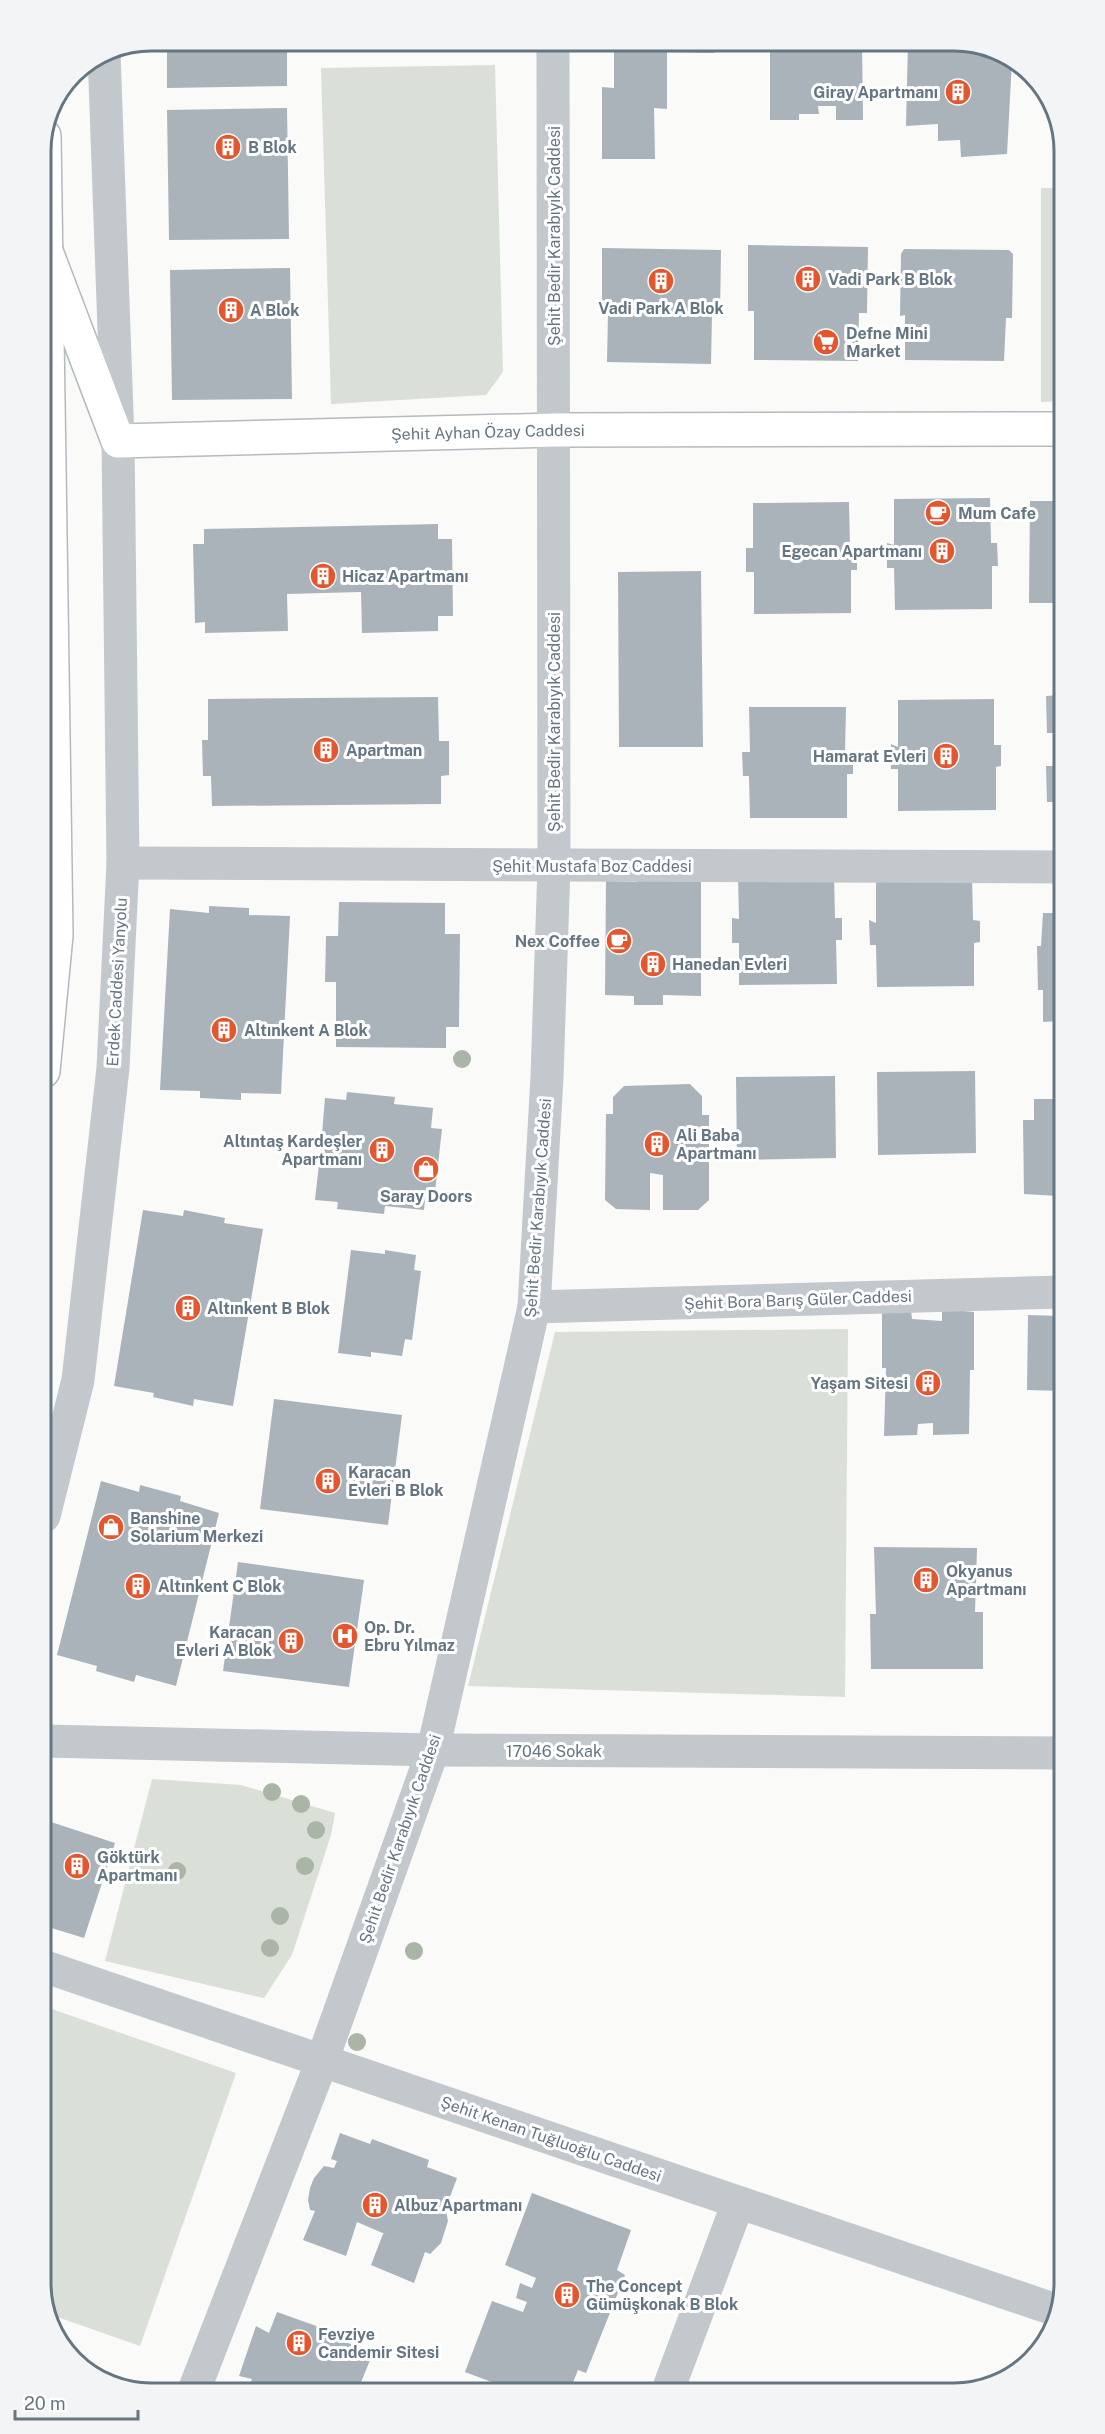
<svg xmlns="http://www.w3.org/2000/svg" width="1105" height="2434" font-family="'Public Sans',sans-serif">
  <rect width="100%" height="100%" fill="#fafaf8"/>
  <!-- green -->
  <g fill="#dadfd7">
    <path d="M495 65 503 372 486 395 331 404 321 68Z"/>
    <path d="M1041 188H1059V401L1041 402Z"/>
    <path d="M848 1329 845 1697 468 1686 555 1332Z"/>
    <path d="M152 1779 241 1785 335 1813 331 1835 292 1955 264 1998 105 1961Z"/>
    <path d="M46 2007 236 2073 140 2346 46 2313Z"/>
  </g>
  <!-- building -->
  <g fill="#aab3b9">
    <path d="M167 41H287V86L167 88Z"/>
    <path d="M350 41H470V43L350 45Z"/>
    <path d="M614 41H714V53L667 52V109L654 108 655 159H602V87L614 88Z"/>
    <path d="M770 41H862L863 120H836V106H818L819 114H799V120H770Z"/>
    <path d="M908 41H961L1012 60 1007 154 961 157 960 140 938 141V124L906 126Z"/>
    <path d="M287 108 289 239 169 240 167 110Z"/>
    <path d="M748 245 868 247 867 313H859L858 361 754 360V311H748Z"/>
    <path d="M602 248 721 250 720 316 712 315 711 364 607 362 608 313H602Z"/>
    <path d="M904 249 1009 250 1013 254 1012 318H1006L1004 361 905 360V315L900 316 901 254Z"/>
    <path d="M290 268 292 399 172 400 170 270Z"/>
    <path d="M990 498 991 543H997L998 566H992V609L895 610 894 568H887V543L894 545V499Z"/>
    <path d="M1030 501H1060V607H1053V603H1029Z"/>
    <path d="M849 502 850 547 857 548V570H851V613L754 614V572H746V548H753V503Z"/>
    <path d="M438 524V539H452L453 616H438V631L362 633 361 592 287 594 288 631 205 633V622L195 623 193 544H204V529Z"/>
    <path d="M701 571 703 747H619L618 572Z"/>
    <path d="M1060 695V802H1047L1046 766H1054L1053 733H1047L1046 696Z"/>
    <path d="M438 697 439 741H449V775L441 776V804L212 806 211 776H203L202 740H208V699Z"/>
    <path d="M994 699V745H1001V766L996 767V810L898 811V769H891V744L898 747V700Z"/>
    <path d="M749 707H846L845 752 853 751V774H847V818H750L749 776H743L742 752H750Z"/>
    <path d="M637 872 701 881V996L663 995V1005H634V996L605 995 606 881 637 882Z"/>
    <path d="M834 873 835 918H842V940H836L837 984 739 985V943H732V918L739 919 738 874Z"/>
    <path d="M972 875 973 920 980 921V942L974 943V986L877 987 876 945H870L869 920 876 923V876Z"/>
    <path d="M339 902 445 903V934H460L459 1027H446V1048L336 1047V982H325L326 936H338Z"/>
    <path d="M209 906 249 908V915L290 916 281 1094 241 1093V1100L200 1098V1091L160 1090 170 909 209 913Z"/>
    <path d="M1043 913H1061V1021L1043 1022V990H1038L1037 946H1041Z"/>
    <path d="M975 1071 976 1153 878 1155 877 1072Z"/>
    <path d="M835 1076 836 1158 737 1160 736 1077Z"/>
    <path d="M690 1084 702 1096V1115H709V1200L698 1210H663V1175L650 1173V1210L616 1209 605 1200 606 1114H613V1097L624 1086Z"/>
    <path d="M347 1092 395 1097 394 1104 433 1108 431 1128 442 1129 435 1192 426 1190 424 1210 385 1206 384 1214 337 1209 338 1202 315 1200 319 1164 323 1165 326 1135 322 1134 325 1098 346 1100Z"/>
    <path d="M1034 1099H1061L1062 1200 1058 1201V1196L1024 1194 1023 1120H1034Z"/>
    <path d="M143 1210 183 1216 184 1210 225 1218 224 1223 263 1229 233 1406 194 1399 193 1406 153 1397 154 1393 114 1386Z"/>
    <path d="M351 1250 385 1254V1250L416 1255 414 1270 421 1271 412 1340 405 1339 402 1356 371 1352V1357L338 1353Z"/>
    <path d="M942 1309 974 1312V1370H970L969 1434 933 1435V1423L918 1424 917 1435 884 1436 886 1368H882V1310H911L912 1319 942 1321Z"/>
    <path d="M1028 1315 1062 1316V1391L1027 1390Z"/>
    <path d="M274 1399 402 1415 388 1525 260 1509Z"/>
    <path d="M101 1481 139 1492 140 1485 181 1496 180 1501 219 1513 176 1686 136 1675 134 1682 96 1671 97 1666 57 1655Z"/>
    <path d="M874 1547 977 1548 975 1612H983V1669H871L870 1614H876Z"/>
    <path d="M238 1562 364 1580 349 1687 223 1671Z"/>
    <path d="M45 1820 115 1843 84 1938 45 1926Z"/>
    <path d="M340 2133 370 2144 372 2139 429 2160 427 2167 457 2178 448 2202 442 2200 440 2209 446 2211 448 2221 441 2243 430 2254 425 2252 414 2283 371 2265 383 2234H385L357 2222 346 2256 303 2240 315 2211 310 2210 308 2200 310 2188 314 2178 324 2166 334 2168 337 2161 331 2159Z"/>
    <path d="M532 2193 631 2230 617 2270 625 2275 586 2373 578 2370 570 2390 515 2391 465 2372 492 2301 523 2312 527 2302 516 2298 520 2283 532 2288 536 2278 505 2265Z"/>
    <path d="M277 2312 322 2328 321 2332 373 2353 357 2392 247 2393 252 2379 239 2376 256 2326 269 2333Z"/>
  </g>
  <g fill="none" stroke-linecap="round" stroke-linejoin="round">
    <defs>
      <g id="major">
        <path id="s1" d="M47 254 118 441 554 430 1059 429"/>
      </g>
      <path id="highway" d="M43 1071 56 935 44 136"/>
    </defs>
    <!-- major casing -->
    <use href="#major" stroke="#b5babe" stroke-width="36"/>
    <!-- highway casing -->
    <use href="#highway" stroke="#b4b9bd" stroke-width="36"/>
    <!-- minor -->
    <g stroke="#c3c8cc" stroke-width="33">
      <path d="M123 863 1061 867"/>
      <path d="M534 1307 1062 1292"/>
      <path d="M44 1516 78 1380 113 1068 123 863 118 441 104 52"/>
      <path d="M45 1741 433 1750 1063 1753"/>
      <path d="M46 1967 1056 2310"/>
      <path d="M668 2390 738 2203"/>
      <path d="M193 2393 322 2061 433 1750 534 1307 547 1077 554 866 553 41"/>
    </g>
    <!-- major -->
    <use href="#major" stroke="#fff" stroke-width="33"/>
    <!-- highway -->
    <use href="#highway" stroke="#fff" stroke-width="33"/>
  </g>
  <!-- trees -->
  <g fill="#aab4a7">
    <circle cx="462" cy="1059" r="9"/>
    <circle cx="272" cy="1792" r="9"/>
    <circle cx="301" cy="1804" r="9"/>
    <circle cx="316" cy="1830" r="9"/>
    <circle cx="305" cy="1866" r="9"/>
    <circle cx="177" cy="1871" r="9"/>
    <circle cx="280" cy="1916" r="9"/>
    <circle cx="270" cy="1948" r="9"/>
    <circle cx="414" cy="1951" r="9"/>
    <circle cx="357" cy="2042" r="9"/>
  </g>
  <!-- icons -->
  <defs>
    <symbol id="building-disc" viewBox="-11 -11 22 22"><circle r="9.5" fill="#e4572e" stroke="#fff"/><path d="M-4-6H4V6H1V3H-1V6H-4ZM-2.5-4.3h1.7v1.8h-1.7ZM.8-4.3h1.7v1.8H.8ZM-2.5-1h1.7V.8h-1.7ZM.8-1h1.7V.8H.8Z" fill="#fff"/></symbol>
    <symbol id="supermarket-disc" viewBox="-11 -11 22 22"><circle r="9.5" fill="#e4572e" stroke="#fff"/><path d="M-6-5.5h2.5l.6 2H6L4.5 2H-2.5L-4.4-4H-6ZM-1.5 3.2a1.3 1.3 0 1 0 .1 0ZM3 3.2a1.3 1.3 0 1 0 .1 0Z" fill="#fff"/></symbol>
    <symbol id="cafe-disc" viewBox="-11 -11 22 22"><circle r="9.5" fill="#e4572e" stroke="#fff"/><path d="M-5.5-4.5H6V0H3Q3 3.5 0 3.5H-2.5Q-5.5 3.5-5.5 0ZM3-3.2v2h1.7v-2ZM-6 4.5H4V6H-6Z" fill="#fff"/></symbol>
    <symbol id="shop-disc" viewBox="-11 -11 22 22"><circle r="9.5" fill="#e4572e" stroke="#fff"/><path d="M-5-2.5h2.3a2.7 3.5 0 0 1 5.4 0H5L5.5 6h-11ZM-1.5-2.5h3a1.5 2.3 0 0 0-3 0Z" fill="#fff"/></symbol>
    <symbol id="hospital-disc" viewBox="-11 -11 22 22"><circle r="9.5" fill="#e4572e" stroke="#fff"/><path d="M-5-5h3v3.5h4V-5h3V5h-3V1.5h-4V5h-3Z" fill="#fff"/></symbol>
  </defs>
  <g fill-rule="evenodd">
    <use href="#building-disc" x="943" y="77" width="30" height="30"/>
    <use href="#building-disc" x="213" y="132" width="30" height="30"/>
    <use href="#building-disc" x="793" y="264" width="30" height="30"/>
    <use href="#building-disc" x="646" y="266" width="30" height="30"/>
    <use href="#building-disc" x="216" y="295" width="30" height="30"/>
    <use href="#supermarket-disc" x="811" y="327" width="30" height="30"/>
    <use href="#cafe-disc" x="923" y="498" width="30" height="30"/>
    <use href="#building-disc" x="927" y="536" width="30" height="30"/>
    <use href="#building-disc" x="308" y="561" width="30" height="30"/>
    <use href="#building-disc" x="311" y="735" width="30" height="30"/>
    <use href="#building-disc" x="931" y="741" width="30" height="30"/>
    <use href="#cafe-disc" x="604" y="926" width="30" height="30"/>
    <use href="#building-disc" x="638" y="949" width="30" height="30"/>
    <use href="#building-disc" x="209" y="1015" width="30" height="30"/>
    <use href="#building-disc" x="642" y="1129" width="30" height="30"/>
    <use href="#building-disc" x="367" y="1135" width="30" height="30"/>
    <use href="#shop-disc" x="411" y="1154" width="30" height="30"/>
    <use href="#building-disc" x="173" y="1293" width="30" height="30"/>
    <use href="#building-disc" x="913" y="1368" width="30" height="30"/>
    <use href="#building-disc" x="313" y="1466" width="30" height="30"/>
    <use href="#shop-disc" x="96" y="1512" width="30" height="30"/>
    <use href="#building-disc" x="911" y="1565" width="30" height="30"/>
    <use href="#building-disc" x="123" y="1571" width="30" height="30"/>
    <use href="#hospital-disc" x="330" y="1621" width="30" height="30"/>
    <use href="#building-disc" x="276" y="1626" width="30" height="30"/>
    <use href="#building-disc" x="62" y="1851" width="30" height="30"/>
    <use href="#building-disc" x="360" y="2190" width="30" height="30"/>
    <use href="#building-disc" x="552" y="2280" width="30" height="30"/>
    <use href="#building-disc" x="284" y="2328" width="30" height="30"/>
  </g>
  <g text-anchor="middle" dominant-baseline="central" stroke-width="6" stroke-linejoin="round" paint-order="stroke">
    <!-- poi labels -->
    <g font-size="16" font-weight="bold" fill="#657683" stroke="#fff" text-anchor="start">
      <text x="938" y="92" text-anchor="end">Giray Apartmanı</text>
      <text x="248" y="147">B Blok</text>
      <text x="828" y="279">Vadi Park B Blok</text>
      <text x="661" y="308" text-anchor="middle">Vadi Park A Blok</text>
      <text x="250" y="310">A Blok</text>
      <text x="846" y="333">Defne Mini<tspan x="846" dy="18">Market</tspan></text>
      <text x="958" y="513">Mum Cafe</text>
      <text x="922" y="551" text-anchor="end">Egecan Apartmanı</text>
      <text x="342" y="576">Hicaz Apartmanı</text>
      <text x="346" y="750">Apartman</text>
      <text x="926" y="756" text-anchor="end">Hamarat Evleri</text>
      <text x="600" y="941" text-anchor="end">Nex Coffee</text>
      <text x="672" y="964">Hanedan Evleri</text>
      <text x="244" y="1030">Altınkent A Blok</text>
      <text x="676" y="1135">Ali Baba<tspan x="676" dy="18">Apartmanı</tspan></text>
      <text x="362" y="1141" text-anchor="end">Altıntaş Kardeşler<tspan x="362" dy="18">Apartmanı</tspan></text>
      <text x="426" y="1196" text-anchor="middle">Saray Doors</text>
      <text x="207" y="1308">Altınkent B Blok</text>
      <text x="908" y="1383" text-anchor="end">Yaşam Sitesi</text>
      <text x="348" y="1472">Karacan<tspan x="348" dy="18">Evleri B Blok</tspan></text>
      <text x="130" y="1518">Banshine<tspan x="130" dy="18">Solarium Merkezi</tspan></text>
      <text x="946" y="1571">Okyanus<tspan x="946" dy="18">Apartmanı</tspan></text>
      <text x="158" y="1586">Altınkent C Blok</text>
      <text x="364" y="1627">Op. Dr.<tspan x="364" dy="18">Ebru Yılmaz</tspan></text>
      <text x="272" y="1632" text-anchor="end">Karacan<tspan x="272" dy="18">Evleri A Blok</tspan></text>
      <text x="97" y="1857">Göktürk<tspan x="97" dy="18">Apartmanı</tspan></text>
      <text x="394" y="2205">Albuz Apartmanı</text>
      <text x="586" y="2286">The Concept<tspan x="586" dy="18">Gümüşkonak B Blok</tspan></text>
      <text x="318" y="2334">Fevziye<tspan x="318" dy="18">Candemir Sitesi</tspan></text>
    </g>
    <!-- street labels -->
    <g font-size="16" fill="#657683" stroke="#fff">
      <text transform="translate(554 236) rotate(-90)">Şehit Bedir Karabıyık Caddesi</text>
      <text stroke="none"><textPath href="#s1" startOffset="570">Şehit Ayhan Özay Caddesi</textPath></text>
      <text transform="translate(554 722) rotate(-90)">Şehit Bedir Karabıyık Caddesi</text>
      <text x="592" y="866">Şehit Mustafa Boz Caddesi</text>
      <text transform="translate(117 982) rotate(-87)">Erdek Caddesi Yanyolu</text>
      <text transform="translate(538 1208) rotate(-86)">Şehit Bedir Karabıyık Caddesi</text>
      <text transform="translate(798 1300) rotate(-2)">Şehit Bora Barış Güler Caddesi</text>
      <text x="554" y="1751">17046 Sokak</text>
      <text transform="translate(400 1839) rotate(-71)">Şehit Bedir Karabıyık Caddesi</text>
      <text transform="translate(551 2139) rotate(19)">Şehit Kenan Tuğluoğlu Caddesi</text>
    </g>
  </g>
  <!-- crop -->
  <path d="M0 0H1105V2434H0ZM151 51H954A100 100 0 0 1 1054 151V2283A100 100 0 0 1 954 2383H151A100 100 0 0 1 51 2283V151A100 100 0 0 1 151 51Z" fill="#f3f4f5" fill-rule="evenodd"/>
  <path fill="none" stroke="#657683" stroke-width="3" d="M151 51H954A100 100 0 0 1 1054 151V2283A100 100 0 0 1 954 2383H151A100 100 0 0 1 51 2283V151A100 100 0 0 1 151 51Z"/>
  <!-- scale -->
  <path d="M15 2410v9h123v-9" fill="none" stroke="#657683" stroke-width="3"/>
  <text x="24" y="2410" font-size="18" fill="#657683" stroke="#ffffff" stroke-width="4.5" paint-order="stroke">20 m</text>
</svg>
